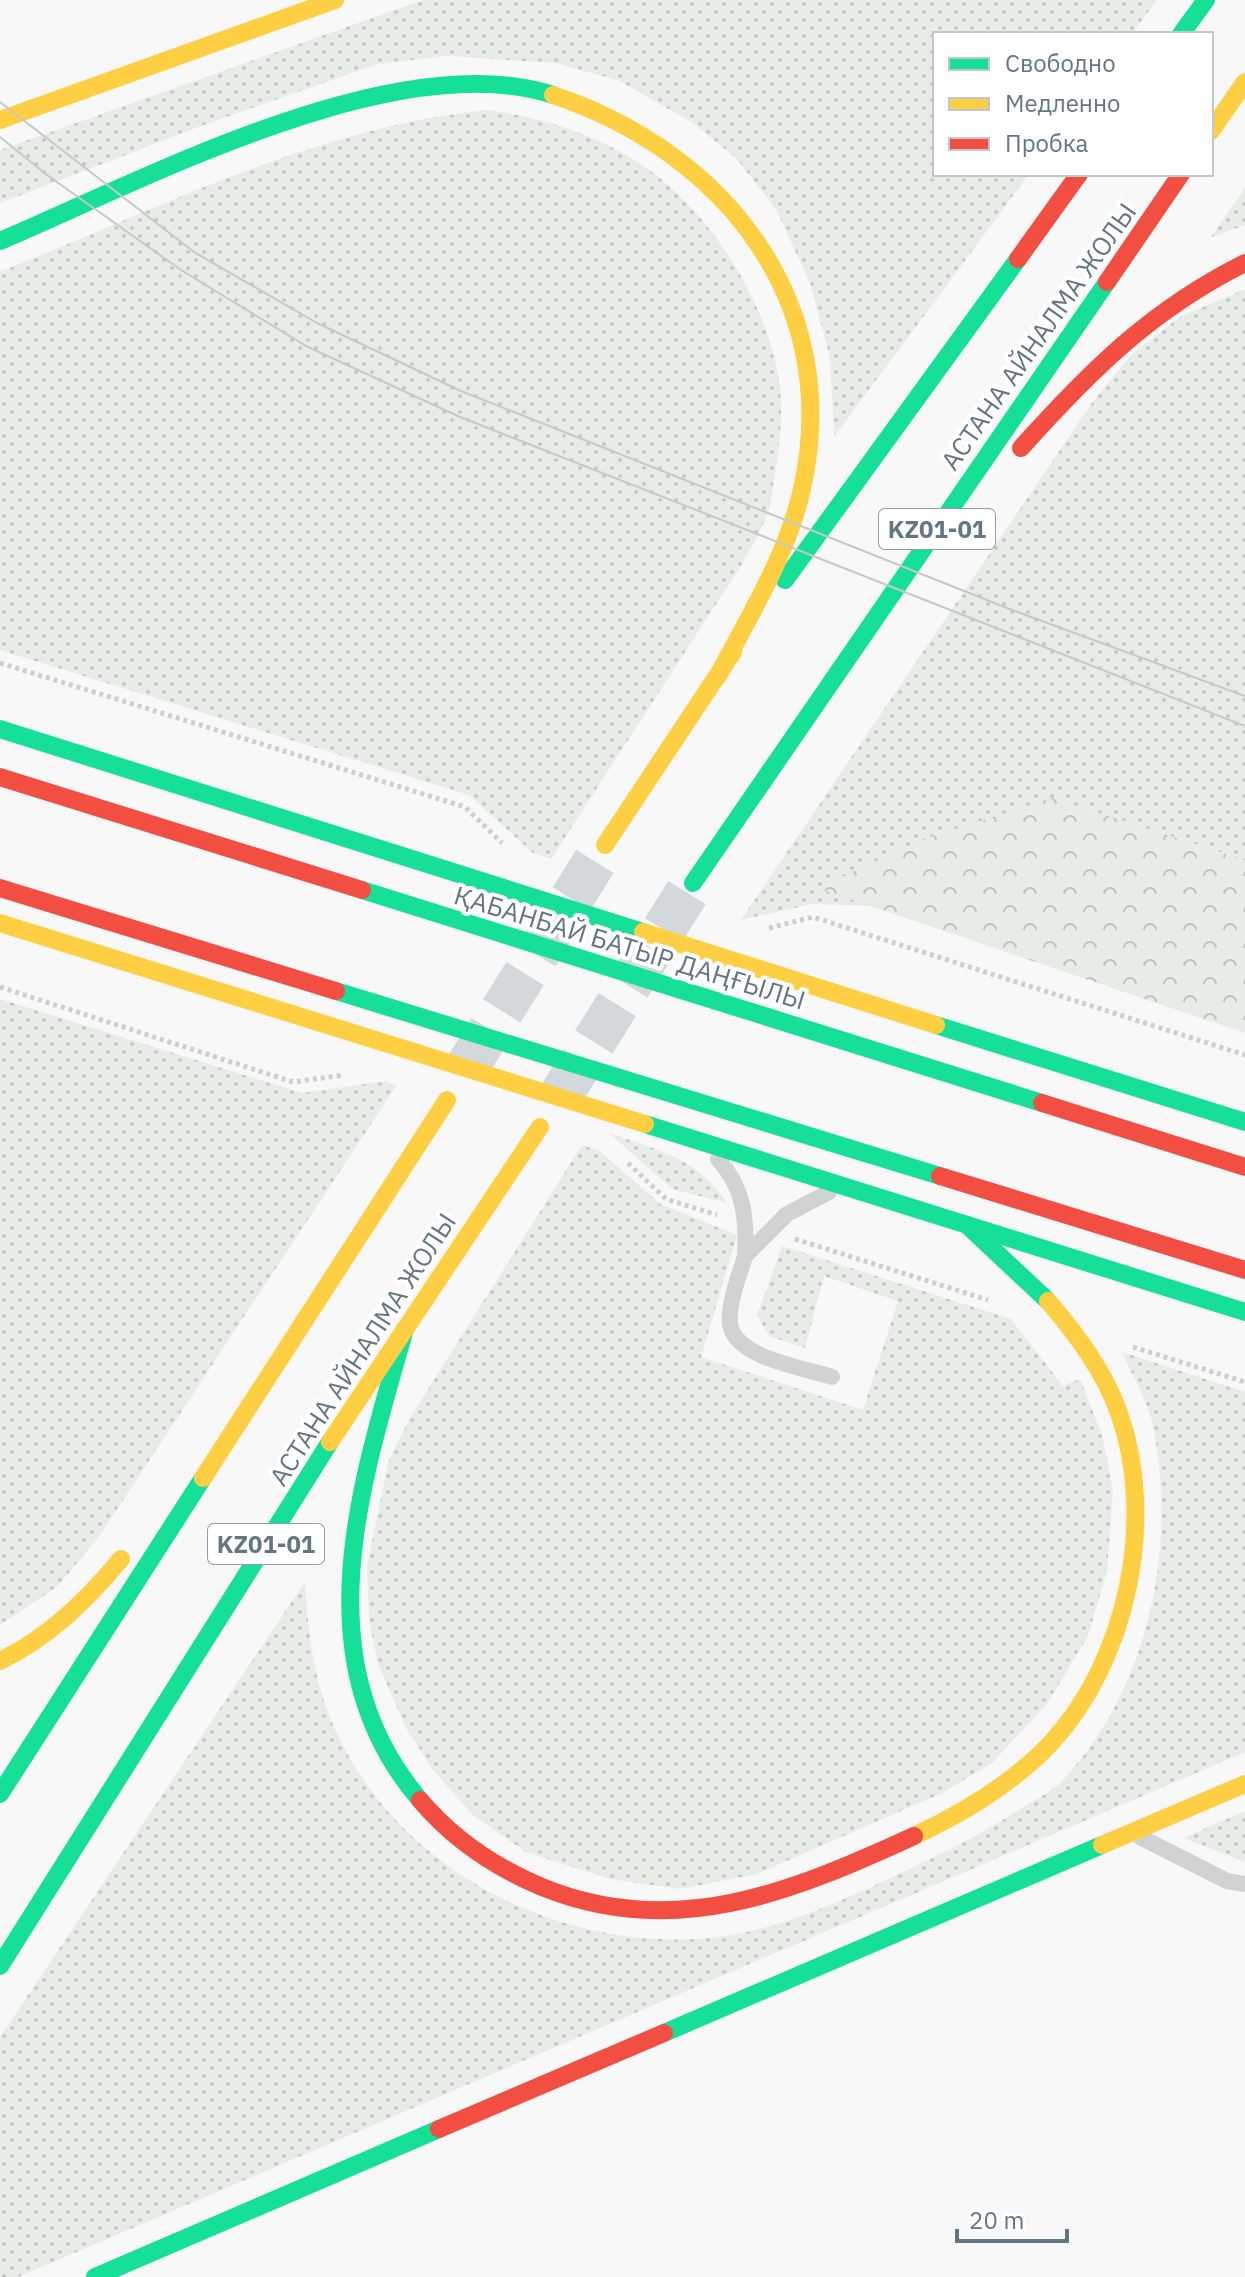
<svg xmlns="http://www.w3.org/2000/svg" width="1245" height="2277" font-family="'IBM Plex Sans',sans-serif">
  <defs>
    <pattern id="grass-dots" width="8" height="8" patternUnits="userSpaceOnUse" patternTransform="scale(2)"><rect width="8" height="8" fill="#e8ece6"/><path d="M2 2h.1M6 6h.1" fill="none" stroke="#bfc4c0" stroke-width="1.8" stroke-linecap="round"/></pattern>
    <pattern id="forest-crowns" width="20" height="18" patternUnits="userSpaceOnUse" patternTransform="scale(2)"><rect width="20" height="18" fill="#e8ece6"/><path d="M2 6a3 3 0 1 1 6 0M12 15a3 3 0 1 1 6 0" fill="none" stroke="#bfc4c0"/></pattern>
  </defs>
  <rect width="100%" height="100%" fill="#f8f8f8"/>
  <!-- grass -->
  <g fill="url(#grass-dots)">
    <path d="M423 0H1157L1132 34H935V174H1029L834 437 830 357 810 283 776 209 736 158 693 123 618 80 555 63 446 56 378 64 209 123 0 203V150Z"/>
    <path d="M489 110C543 118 596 134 642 165 711 211 770 306 780 388 783 418 779 450 774 479 772 491 771 504 767 515 761 532 750 548 742 564L551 859 533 853 469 795 0 650V272C158 209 318 126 489 110Z"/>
    <path d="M1245 188V225L1211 237Z"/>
    <path d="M1245 289V860L1052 798 819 888 871 906 812 904 741 920 1094 400 1133 353 1180 317Z"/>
    <path d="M0 999 302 1093 386 1081 396 1086 100 1535 58 1586 0 1625Z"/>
    <path d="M609 1133C660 1151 696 1157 727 1203L672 1189Z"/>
    <path d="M582 1145 601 1152 660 1204 737 1235 701 1357 863 1410 898 1301 824 1276 805 1348 769 1336 757 1315 782 1246 1011 1319 1063 1386 1080 1379 1102 1435 1113 1491 1107 1571 1088 1636 1047 1704 992 1763 942 1793 757 1874 680 1889 610 1879 526 1852 473 1815 433 1770 406 1728 378 1664 369 1620 367 1566 389 1460 410 1418Z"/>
    <path d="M1122 1352 1245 1392V1752L18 2277H0V2037L305 1582C308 1631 313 1678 333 1725 395 1869 557 1952 709 1938 775 1932 844 1900 903 1872 946 1852 986 1832 1025 1806 1037 1799 1052 1791 1062 1781 1148 1691 1178 1547 1153 1426 1148 1401 1132 1375 1122 1352Z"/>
    <path d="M1245 1811V1862L1183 1838Z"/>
  </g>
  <!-- forest -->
  <path fill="url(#forest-crowns)" d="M1052 798 1245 860V1033L817 888 924 839Z"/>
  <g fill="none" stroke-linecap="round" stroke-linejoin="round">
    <!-- highway-tunnel -->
    <g stroke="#d2d8db" stroke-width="44" stroke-dasharray="44 22" stroke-linecap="butt">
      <path d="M467 1067 605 845"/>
      <path d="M559 1098 693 883"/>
    </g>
    <!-- path -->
    <g stroke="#cecfd0" stroke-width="5" stroke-dasharray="4 4" stroke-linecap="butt">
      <path d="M0 663 465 807 502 843"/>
      <path d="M769 928 813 917 1245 1055"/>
      <path d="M0 987 293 1082 344 1075"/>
      <path d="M628 1163 666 1199 717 1215"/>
      <path d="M795 1239 988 1300"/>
      <path d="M1133 1347 1245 1382"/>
    </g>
    <!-- lane -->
    <g stroke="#d1d2d3" stroke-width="16">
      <path d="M718 1159C744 1188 747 1218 745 1256L787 1214 829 1192"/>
      <path d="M745 1256C739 1277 728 1302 730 1324 735 1358 804 1368 832 1377"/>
      <path d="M1140 1837 1227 1881 1245 1884"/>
    </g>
    <!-- fast -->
    <g stroke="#16e098" stroke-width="18">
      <path d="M1181 34 1206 0"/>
      <path d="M0 241C144 180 398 44 553 95"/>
      <path d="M785 580 1018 259"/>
      <path d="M0 729 643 932"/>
      <path d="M693 883 1107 282"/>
      <path d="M362 890 1042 1103"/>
      <path d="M336 991 940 1176"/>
      <path d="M936 1025 1245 1122"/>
      <path d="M645 1124 1245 1312"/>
      <path d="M968 1226 1048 1301"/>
      <path d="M405 1329C361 1484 301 1660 420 1800"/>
      <path d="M0 1794 203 1478"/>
      <path d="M0 1966 330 1442"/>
      <path d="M664 2033 1102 1845"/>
      <path d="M95 2277 439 2129"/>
    </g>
    <!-- slow -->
    <g stroke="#ffcf43" stroke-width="18">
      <path d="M553 95C724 152 844 302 802 489 787 556 749 616 718 676"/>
      <path d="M0 120 335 0"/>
      <path d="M1211 131 1245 82"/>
      <path d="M605 845 733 652"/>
      <path d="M0 923 645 1124"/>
      <path d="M643 932 936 1025"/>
      <path d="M330 1442 540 1127"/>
      <path d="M203 1478 447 1100"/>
      <path d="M0 1661C49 1637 86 1601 121 1559"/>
      <path d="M914 1836C963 1813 1012 1784 1050 1744 1127 1662 1157 1520 1119 1413 1104 1371 1077 1335 1048 1301"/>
      <path d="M1102 1845 1245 1784"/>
    </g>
    <!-- jam -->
    <g stroke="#f24e42" stroke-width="18">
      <path d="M1018 259 1079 174"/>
      <path d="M1107 282 1181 174"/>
      <path d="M1021 448C1090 371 1151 310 1245 263"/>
      <path d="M0 777 362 890"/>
      <path d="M0 888 336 991"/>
      <path d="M1042 1103 1245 1167"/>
      <path d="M940 1176 1245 1270"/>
      <path d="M420 1800C453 1839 494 1867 542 1887 674 1941 792 1892 914 1836"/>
      <path d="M439 2129 664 2033"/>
    </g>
    <!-- tram -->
    <g stroke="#c6c8c9" stroke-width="2">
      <path d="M0 102 194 252 317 323 461 391 1007 608 1245 696"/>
      <path d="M0 137 47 175 181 270 306 346 460 417 1245 726"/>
    </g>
  </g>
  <g text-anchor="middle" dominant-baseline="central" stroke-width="8" stroke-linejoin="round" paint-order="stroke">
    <!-- shield labels -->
    <g fill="#fff" stroke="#919fa9" stroke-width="2">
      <rect x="879" y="509" width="116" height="40" rx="6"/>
      <rect x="208" y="1524" width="116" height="40" rx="6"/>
    </g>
    <g font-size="24" font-weight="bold" fill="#627684">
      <text x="937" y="529">KZ01-01</text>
      <text x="266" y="1544">KZ01-01</text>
    </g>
    <!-- street labels -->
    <g font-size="26" fill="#627684" stroke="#fff">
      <text transform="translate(1038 336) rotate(-55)">АСТАНА АЙНАЛМА ЖОЛЫ</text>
      <text transform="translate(630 947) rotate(17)">ҚАБАНБАЙ БАТЫР ДАҢҒЫЛЫ</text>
      <text transform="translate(362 1349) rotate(-57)">АСТАНА АЙНАЛМА ЖОЛЫ</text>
    </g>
  </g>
  <!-- legend -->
  <rect x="933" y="32" width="280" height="144" fill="#ffffff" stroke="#c0c8ce" stroke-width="2"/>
  <rect x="949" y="58" width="40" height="12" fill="#16e098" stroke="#c0c8ce" stroke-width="2"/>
  <text x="1005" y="72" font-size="24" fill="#627684">Свободно</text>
  <rect x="949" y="98" width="40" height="12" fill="#ffcf43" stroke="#c0c8ce" stroke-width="2"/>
  <text x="1005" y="112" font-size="24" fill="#627684">Медленно</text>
  <rect x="949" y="138" width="40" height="12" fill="#f24e42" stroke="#c0c8ce" stroke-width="2"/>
  <text x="1005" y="152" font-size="24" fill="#627684">Пробка</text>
  <!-- scale -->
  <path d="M957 2229v12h110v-12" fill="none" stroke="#627684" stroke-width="4"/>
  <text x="969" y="2229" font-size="24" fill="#627684" stroke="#ffffff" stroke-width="6" paint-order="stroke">20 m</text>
</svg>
